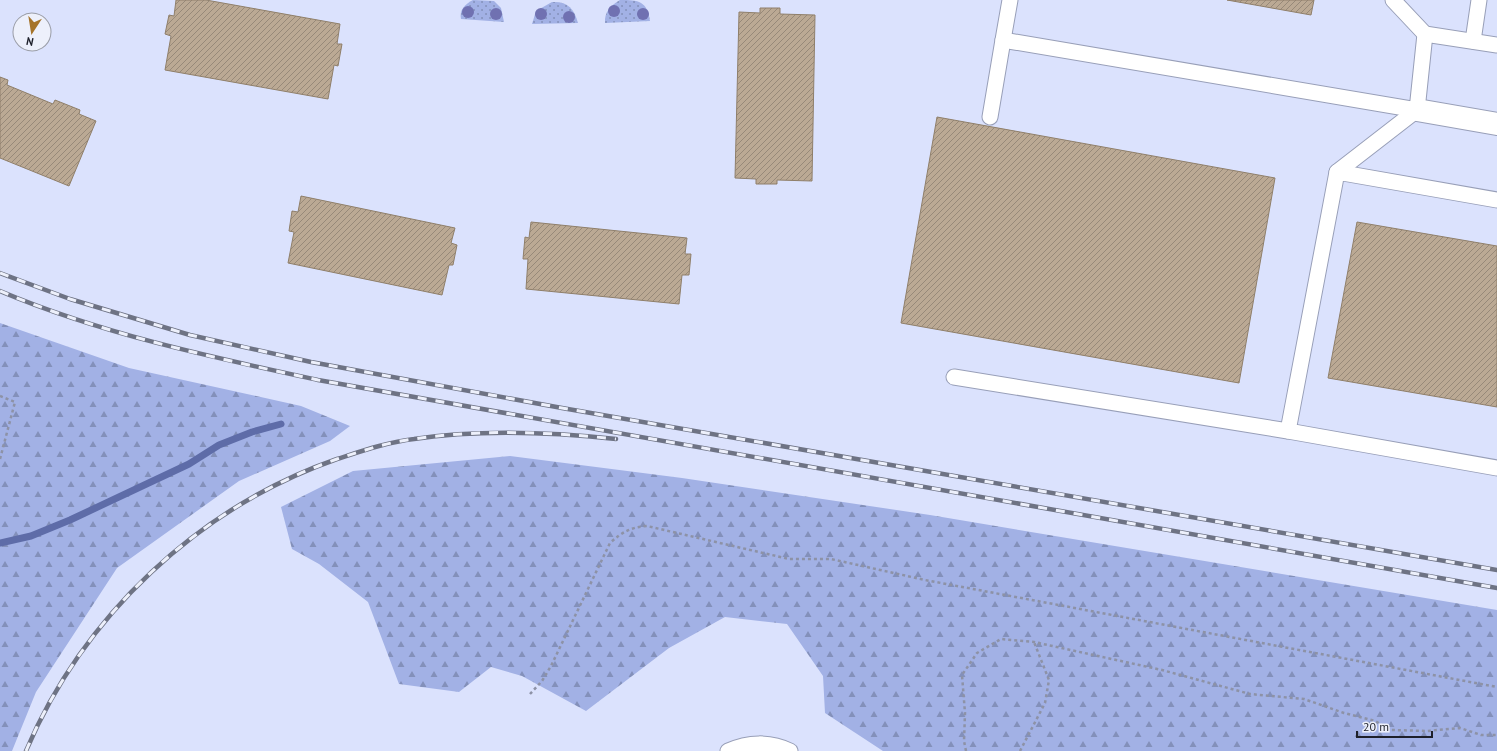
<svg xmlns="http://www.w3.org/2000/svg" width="1497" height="751" font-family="'PT Sans',sans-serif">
  <defs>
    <pattern id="forest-firs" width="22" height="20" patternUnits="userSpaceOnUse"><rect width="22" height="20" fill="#a2b1e5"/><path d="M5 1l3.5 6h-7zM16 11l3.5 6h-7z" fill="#8390ba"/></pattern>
    <pattern id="garden-dots" width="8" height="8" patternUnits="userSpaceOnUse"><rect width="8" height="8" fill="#a2b1e5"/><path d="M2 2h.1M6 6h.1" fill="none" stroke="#8390ba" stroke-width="1.8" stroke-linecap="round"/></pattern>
    <pattern id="building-hatch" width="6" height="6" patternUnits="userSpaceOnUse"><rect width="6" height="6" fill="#bba994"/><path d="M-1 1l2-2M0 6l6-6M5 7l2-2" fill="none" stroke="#978979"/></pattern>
  </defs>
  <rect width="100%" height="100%" fill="#dbe2fd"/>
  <!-- forest -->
  <g fill="url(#forest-firs)">
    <path d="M0 323 129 368 301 406 350 426 330 441 239 481 117 568 36 692 12 751H0Z"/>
    <path d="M510 456 682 478 930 515 1497 610V751H883L825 713 823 676 787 624 725 617 669 648 586 711 522 676 491 667 459 692 399 684 368 602 319 564 292 549 281 507 353 471Z"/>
  </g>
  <!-- garden -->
  <g fill="url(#garden-dots)">
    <path d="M473 0 494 1 501 8 504 22 461 19C459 10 465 4 473 0Z"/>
    <path d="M620 0C639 0 647 1 650 21L605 23C604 12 611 5 620 0Z"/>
    <path d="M552 2C567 1 574 8 578 23L532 24 536 11Z"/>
  </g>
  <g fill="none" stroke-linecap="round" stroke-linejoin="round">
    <!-- stream -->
    <path stroke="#5e6ca8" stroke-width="7" d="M0 543 31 536 70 520 189 464 219 445 252 432 281 424"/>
  </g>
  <!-- building -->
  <g fill="url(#building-hatch)" stroke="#8f7f6a">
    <path d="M176 0H206L340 24 337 44H342L338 66 334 65 328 99 165 70 171 36 165 34 169 15 174 16Z"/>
    <path d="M1227 0H1314L1311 15Z"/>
    <path d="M760 8H780V14L815 15 812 181 777 180V184H756V179L735 178 739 12 760 13Z"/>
    <path d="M0 77 8 80 7 85 53 104 55 100 80 110 79 114 96 121 69 186 0 158Z"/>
    <path d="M937 117 1275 178 1239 383 901 323Z"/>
    <path d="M301 196 455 228 451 243 457 245 453 265H449L442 295 288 263 294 232 289 231 292 211 298 212Z"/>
    <path d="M531 222 687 238 685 254H691L689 275H682L679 304 526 289 528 259H523L525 237 529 238Z"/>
    <path d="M1357 222 1497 246V407L1328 378Z"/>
  </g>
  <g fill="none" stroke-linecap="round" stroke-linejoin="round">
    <defs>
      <g id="service">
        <path d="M1393 0 1425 34"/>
        <path d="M1003 40 1010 0"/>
        <path d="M1473 41 1479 0"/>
        <path d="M990 117 1003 40 1417 110"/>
        <path d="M1337 172 1417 110 1425 34 1497 45"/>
        <path d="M1497 200 1337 172 1288 431 1497 468"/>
        <path d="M954 377 1288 431"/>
        <path d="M728 751C748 742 770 741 790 751"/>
      </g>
      <path id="minor" d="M1417 110 1497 124"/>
    </defs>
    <!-- service casing -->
    <use href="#service" stroke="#989fb8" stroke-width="17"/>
    <!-- minor casing -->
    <use href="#minor" stroke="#989fb8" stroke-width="24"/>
    <!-- path -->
    <g stroke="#8d92a6" stroke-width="2.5" stroke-dasharray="3 3" stroke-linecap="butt">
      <path d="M0 396 15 402 0 459"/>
      <path d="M530 694 542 681 551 666 610 543C622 532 631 527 647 526L789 559H831L925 580 1497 687"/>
      <path d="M966 751 964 741 965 713 962 675 977 653 1001 639 1034 642 1162 670 1250 694 1304 699 1344 713 1375 721 1391 730 1427 731 1460 728 1481 735H1497"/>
      <path d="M1020 751 1045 703 1049 680 1034 642"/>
    </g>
    <!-- service -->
    <use href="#service" stroke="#fff" stroke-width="15"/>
    <!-- minor -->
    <use href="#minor" stroke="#fff" stroke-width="22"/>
    <defs>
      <g id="rail">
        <path d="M0 273 70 299 190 335 311 362 562 408 1497 570"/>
        <path d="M0 291C102 334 211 357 318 380L1497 588"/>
        <path d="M26 751C83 616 199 507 337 459 362 451 388 442 414 439 481 429 549 432 616 439"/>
      </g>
    </defs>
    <!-- rail casing -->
    <use href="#rail" stroke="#6e7384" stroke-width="4.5"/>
    <!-- rail -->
    <use href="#rail" stroke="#edf0fb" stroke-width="3" stroke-dasharray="9" stroke-linecap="butt"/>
  </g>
  <!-- trees -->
  <g fill="#7071b1">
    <circle cx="614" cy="11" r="6"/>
    <circle cx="468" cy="12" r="6"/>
    <circle cx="496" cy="14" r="6"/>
    <circle cx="541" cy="14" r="6"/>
    <circle cx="643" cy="14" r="6"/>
    <circle cx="569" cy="17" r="6"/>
  </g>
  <!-- north arrow -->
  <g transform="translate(32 32) rotate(192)"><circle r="19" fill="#edf0fb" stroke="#9a9da7"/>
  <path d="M0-3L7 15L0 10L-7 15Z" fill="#a57329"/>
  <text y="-6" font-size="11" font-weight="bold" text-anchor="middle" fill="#1e202a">N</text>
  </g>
  <!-- scale -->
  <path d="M1357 731v6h75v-6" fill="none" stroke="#1e202a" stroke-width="2"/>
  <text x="1363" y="731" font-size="12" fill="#1e202a" stroke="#edf0fb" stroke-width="3" paint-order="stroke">20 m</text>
</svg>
